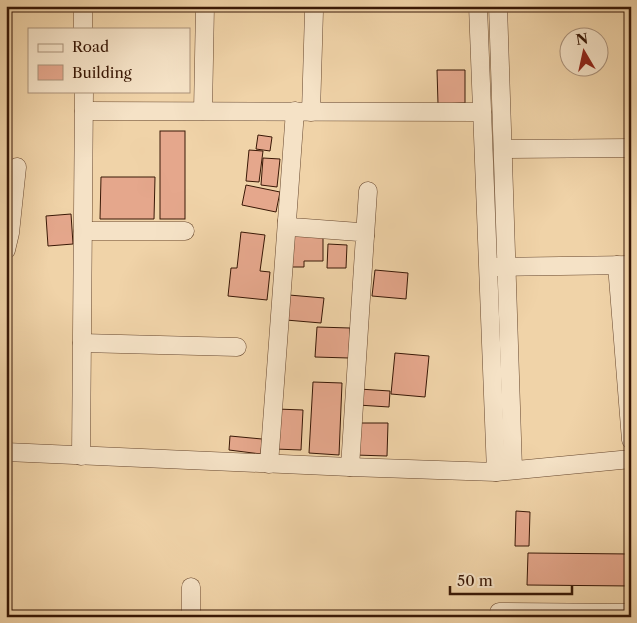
<svg xmlns="http://www.w3.org/2000/svg" width="637" height="623" font-family="'Libre Caslon Text',serif">
  <rect width="100%" height="100%" fill="#f0d3a8"/>
  <filter id="stains"><feTurbulence type="fractalNoise" baseFrequency=".004" numOctaves="4"/><feColorMatrix values="0 0 0 0 .2 0 0 0 0 .09 0 0 0 0 .02 0 0 0 .5 -.17"/></filter>
  <radialGradient id="worn" r=".72"><stop offset=".6" stop-color="#630" stop-opacity="0"/><stop offset="1" stop-color="#630" stop-opacity=".3"/></radialGradient>
  <!-- building -->
  <g fill="#e5a78c" stroke="#391806">
    <path d="M437 70H465V103L438 104Z"/>
    <rect x="160" y="131" width="25" height="88"/>
    <path d="M258 135 272 137 270 151 256 149Z"/>
    <path d="M249 150 263 151 259 182 246 181Z"/>
    <path d="M263 158 280 159 277 187 261 185Z"/>
    <path d="M101 177H155L154 219H100Z"/>
    <path d="M246 185 280 192 276 212 242 205Z"/>
    <path d="M71 214 73 244 48 246 46 216Z"/>
    <path d="M323 231V261H304V267H288V236Z"/>
    <path d="M241 232 265 235 260 271 270 272 267 300 228 296 231 268H237Z"/>
    <path d="M328 244 347 245 346 268H327Z"/>
    <path d="M375 270 408 273 406 299 372 296Z"/>
    <path d="M289 295 324 298 321 323 286 320Z"/>
    <path d="M317 327 350 328 349 358 315 357Z"/>
    <path d="M395 353 429 356 425 397 391 394Z"/>
    <path d="M313 382 342 383 339 455 309 453Z"/>
    <path d="M359 389 390 391 389 407 358 405Z"/>
    <path d="M277 409 303 410 301 450 275 449Z"/>
    <path d="M356 423H388L387 456 355 455Z"/>
    <path d="M230 436 262 439 261 454 229 450Z"/>
    <path d="M516 511 530 512 529 546H515Z"/>
    <path d="M528 553 631 554V586L527 585Z"/>
  </g>
  <g fill="none" stroke-linecap="round" stroke-linejoin="round">
    <defs>
      <g id="minor">
        <path d="M83 6V29"/>
        <path d="M478 6 496 472"/>
        <path d="M498 6 513 469"/>
        <path d="M84 111 482 112"/>
        <path d="M203 111 205 6"/>
        <path d="M295 111 287 221 292 227 359 232 365 236 350 467"/>
        <path d="M311 112 314 11"/>
        <path d="M503 149 631 148"/>
        <path d="M83 231H185"/>
        <path d="M365 236 368 191"/>
        <path d="M6 250 10 233 17 167"/>
        <path d="M617 265 631 440"/>
        <path d="M496 267 631 265"/>
        <path d="M82 343 237 347"/>
        <path d="M6 452 350 467 496 472 631 459"/>
        <path d="M81 456 84 91"/>
        <path d="M269 464 287 221"/>
        <path d="M191 617V587"/>
        <path d="M499 617V612L631 613"/>
      </g>
    </defs>
    <!-- minor casing -->
    <use href="#minor" stroke="#67472e" stroke-width="19"/>
    <!-- minor -->
    <use href="#minor" stroke="#f5e2c6" stroke-width="18"/>
  </g>
  <!-- margin -->
  <rect width="637" height="623" fill="none" stroke="#f0d3a8" stroke-width="25"/>
  <rect x="8" y="8" width="622" height="608" fill="none" stroke="#391806" stroke-width="2.5"/>
  <rect x="12" y="12" width="612" height="598" fill="none" stroke="#391806"/>
  <!-- legend -->
  <rect x="28" y="28" width="162" height="65" fill="#f5e2c6" stroke="#aa9179"/>
  <rect x="38" y="44" width="25" height="8" fill="#f5e2c6" stroke="#aa9179"/>
  <text x="72" y="52" font-size="15" fill="#391806">Road</text>
  <rect x="38" y="65" width="25" height="15" fill="#e5a78c" stroke="#aa9179"/>
  <text x="72" y="78" font-size="15" fill="#391806">Building</text>
  <!-- north arrow -->
  <g transform="translate(584 52) rotate(351)"><circle r="24" fill="#f5e2c6" stroke="#aa9179"/>
  <path d="M0-4L9 19L0 12L-9 19Z" fill="#8f2418"/>
  <text y="-8" font-size="14" font-weight="bold" text-anchor="middle" fill="#391806">N</text>
  </g>
  <!-- scale -->
  <path d="M450 586v8h122v-8" fill="none" stroke="#391806" stroke-width="2.5"/>
  <text x="457" y="586" font-size="15" fill="#391806" stroke="#f5e2c6" stroke-width="4" paint-order="stroke">50 m</text>
  <rect width="100%" height="100%" filter="url(#stains)"/>
  <rect width="100%" height="100%" fill="url(#worn)"/>
</svg>
